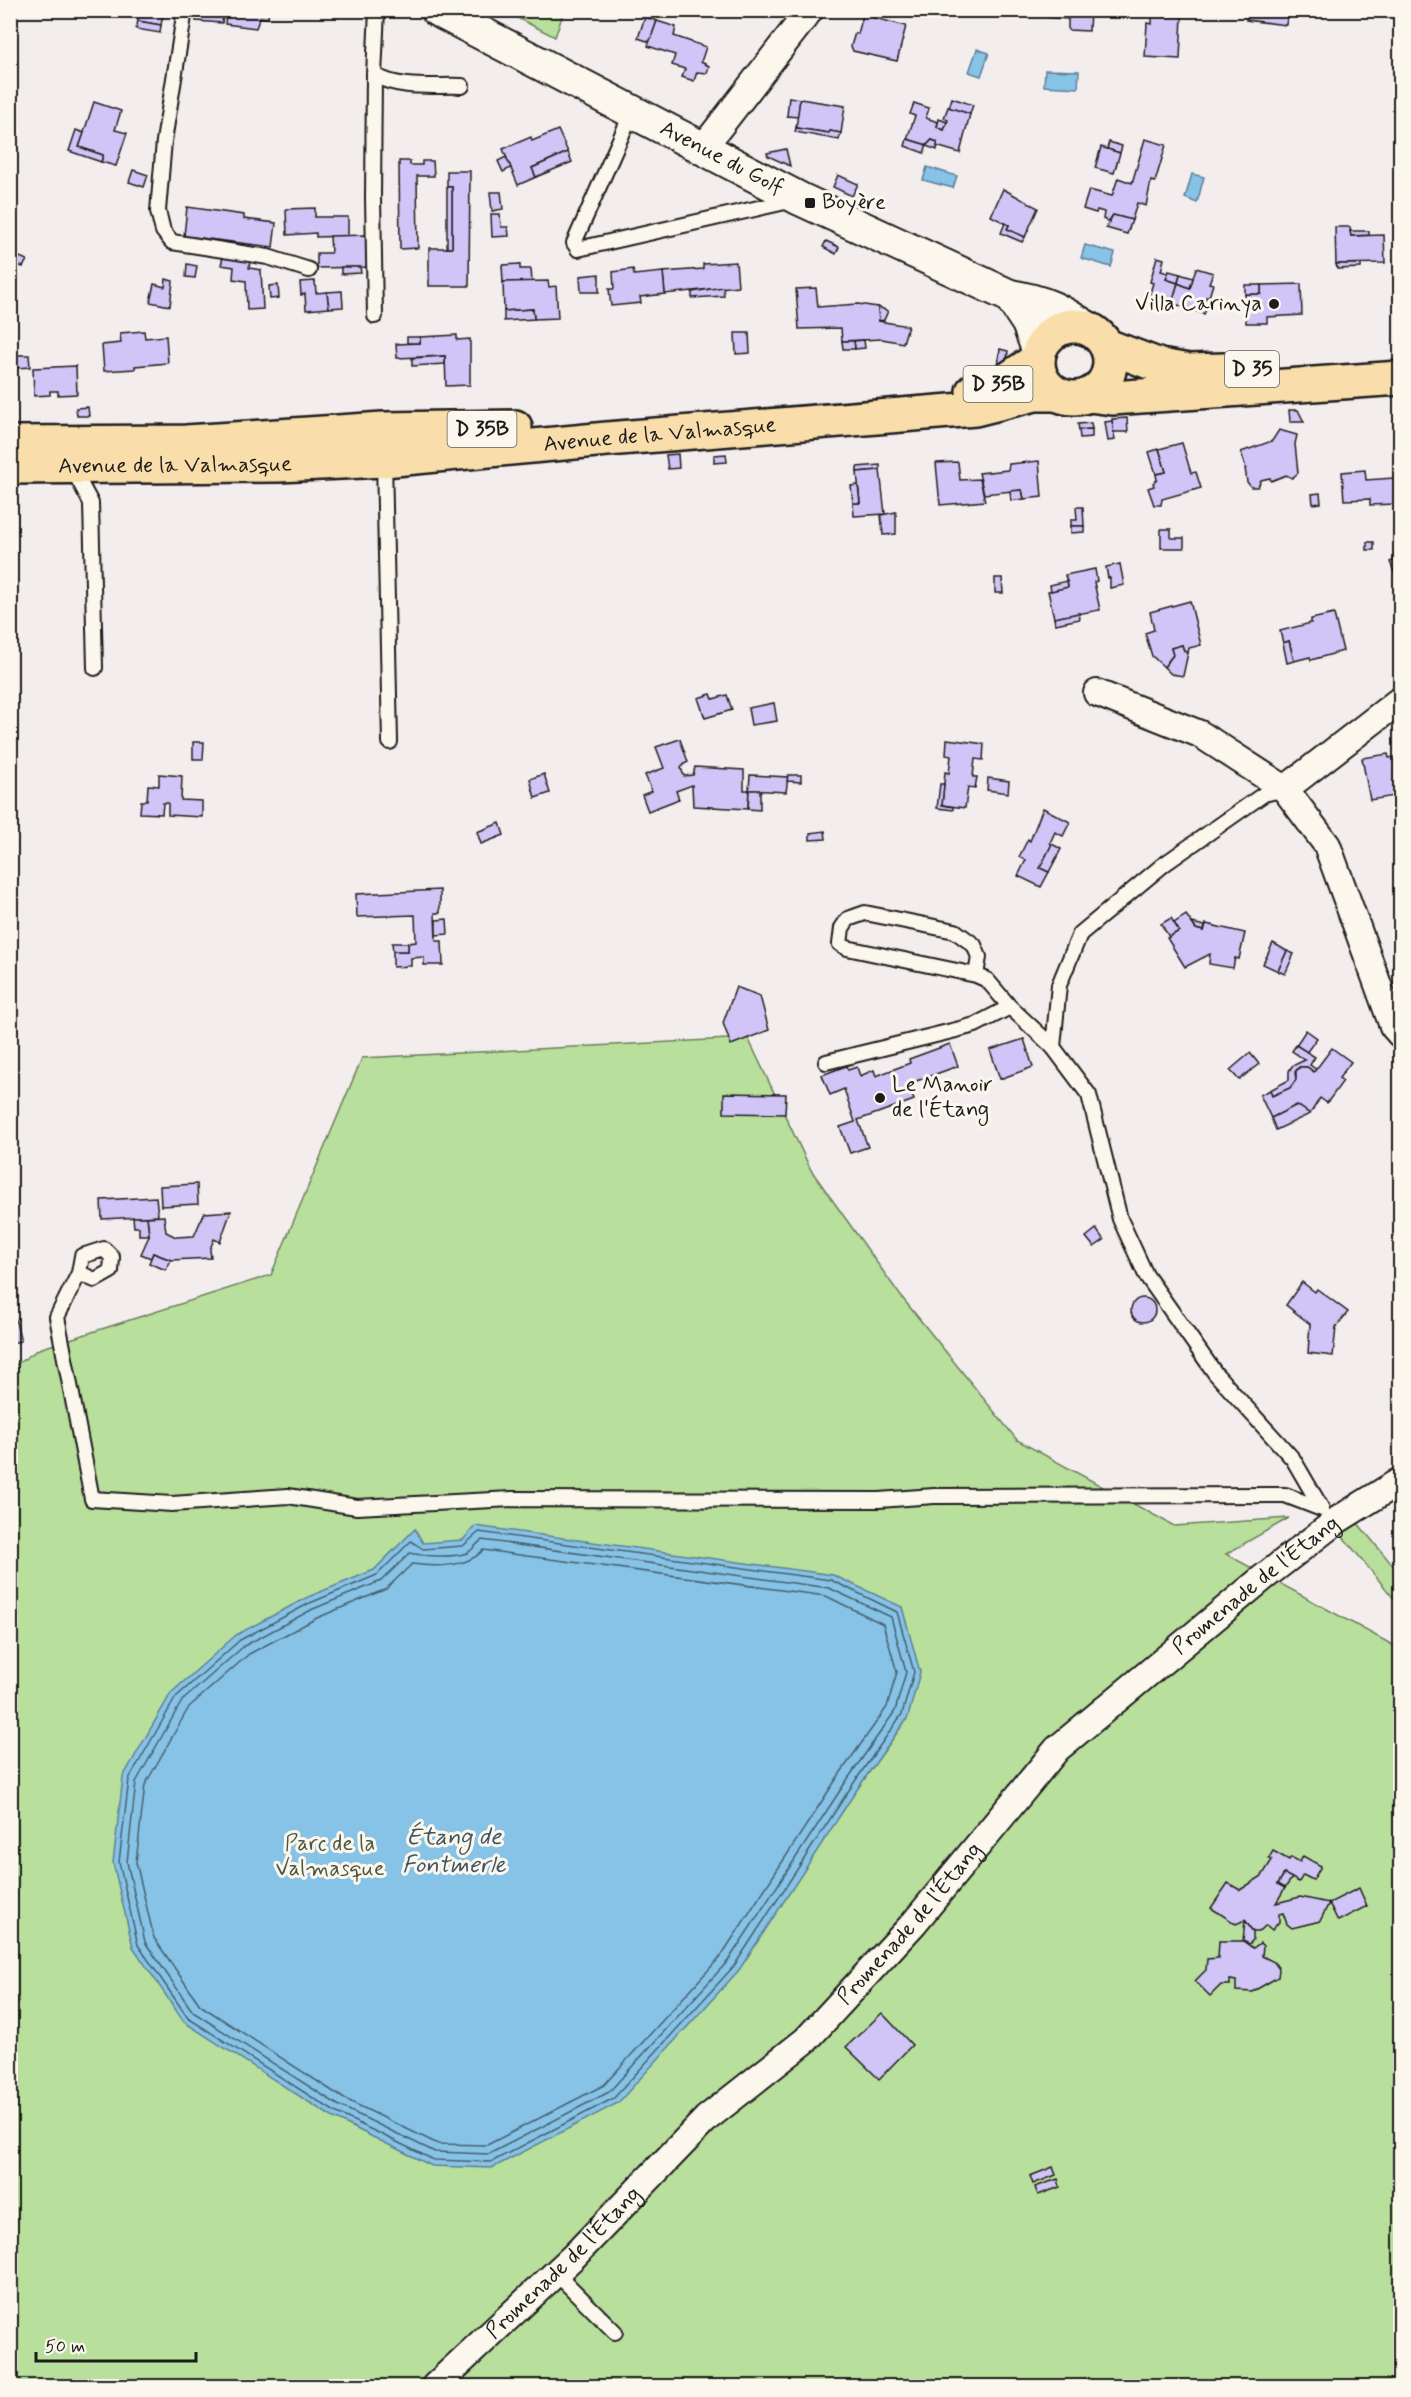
<svg xmlns="http://www.w3.org/2000/svg" width="1411" height="2397" font-family="Mynerve,sans-serif">
  <rect width="100%" height="100%" fill="#f3edee"/>
  <filter id="ink" filterUnits="userSpaceOnUse"><feTurbulence type="fractalNoise" baseFrequency=".0167" numOctaves="2"/><feDisplacementMap in="SourceGraphic" scale="12" xChannelSelector="R" yChannelSelector="G"/><feConvolveMatrix kernelMatrix="1 2 1 2 8 2 1 2 1" color-interpolation-filters="sRGB"/></filter>
  <g filter="url(#ink)">
    <!-- green -->
    <g fill="#b8df9b" stroke="#6a7e5c" stroke-width="1.5" fill-rule="evenodd">
      <path d="M504 11H564L555 37Z"/>
      <path d="M748 1038 811 1170 900 1295 1017 1440 1174 1526 1289 1518 1226 1554 1400 1649V2386H11L10 1369 39 1349 271 1275 362 1058ZM908 1717 858 1788 597 2086Z"/>
      <path d="M1356 1521 1400 1574V1606L1339 1532Z"/>
    </g>
    <!-- water -->
    <g fill="#87c3e7" stroke="#5c8096" stroke-width="1.5">
      <path d="M977 49 989 53 981 76 969 72Z"/>
      <path d="M1045 70 1079 71 1078 88 1044 86Z"/>
      <path d="M927 167 957 176 953 188 923 180Z"/>
      <path d="M1192 174 1204 177 1197 203 1185 198Z"/>
      <path d="M1085 245 1115 253 1111 267 1081 258Z"/>
      <path d="M475 1526 833 1575 902 1607 920 1672 908 1717 858 1788 739 1970 618 2103 492 2168 432 2166 332 2117 184 2022 133 1947 113 1863 123 1777 171 1693 236 1635 308 1597 374 1570 415 1529 423 1543 463 1540Z"/>
    </g>
    <g fill="none" stroke-linecap="round" stroke-linejoin="round">
      <!-- shore -->
      <g stroke="#475f6d" stroke-width="1.5">
        <path d="M479 1532 831 1580 897 1612 914 1672 902 1714 853 1784 734 1966 614 2098 491 2162 434 2160 335 2112 188 2018 138 1945 119 1862 129 1779 176 1697 240 1640 310 1603 377 1575 411 1541 423 1549 463 1546Z"/>
        <path d="M482 1540 829 1588 891 1617 906 1672 895 1711 847 1780 728 1961 609 2092 489 2154 435 2152 338 2105 193 2012 145 1942 127 1862 136 1782 182 1701 244 1646 313 1609 381 1581 410 1553C424 1556 453 1558 467 1553 473 1550 477 1543 482 1540Z"/>
        <path d="M483 1550 826 1596 883 1624 897 1672 887 1707 839 1775 721 1956 604 2085 487 2145 438 2144 343 2098 200 2005 154 1938 136 1862 145 1785 189 1707 249 1654 317 1618 386 1589 412 1564C433 1567 468 1568 483 1550Z"/>
      </g>
    </g>
    <!-- building -->
    <g fill="#d1c4f6" stroke="#1c1c1c" stroke-width="1.5">
      <path d="M116 10H164L161 25 138 21V16Z"/>
      <path d="M221 10H269L268 18 260 17 256 28 225 24 226 13 221 12Z"/>
      <path d="M1090 10 1089 31 1068 30V12L1044 11Z"/>
      <path d="M1156 10H1186V16H1182L1180 59 1145 57 1147 23 1152 24V14H1155Z"/>
      <path d="M1238 10H1288L1286 25 1246 20 1248 13 1238 12Z"/>
      <path d="M1044 11 1068 12V19L1044 17Z"/>
      <path d="M207 13 223 16 222 23 196 21 197 15 206 16Z"/>
      <path d="M863 15 906 26 897 61 853 51 851 46 855 33 858 34Z"/>
      <path d="M645 17 657 21 650 42 638 38Z"/>
      <path d="M138 21 161 25 160 33 136 29Z"/>
      <path d="M657 21 676 27 674 36 706 47 701 62 709 66 707 73 697 72 694 81 682 77 685 69 672 65 675 55 648 46Z"/>
      <path d="M789 97 800 99 798 117 787 116Z"/>
      <path d="M952 98 973 105 970 114 949 108Z"/>
      <path d="M800 99 845 106 841 133 830 131 829 133 796 128Z"/>
      <path d="M94 102 121 111 115 130 127 133 116 166 101 162 103 155 79 147Z"/>
      <path d="M914 103 929 108 926 118 938 122 937 127 944 130 948 120 944 118 948 107 970 114 960 153 936 146 937 142 932 140 927 145 907 139 915 116 910 114Z"/>
      <path d="M939 119 947 122 944 130 937 127Z"/>
      <path d="M796 128 829 133 830 131 841 133 839 140 795 132Z"/>
      <path d="M76 130 84 133 79 147 103 155 101 162 69 151Z"/>
      <path d="M558 130 568 152 532 168 536 177 518 185 503 149 531 137 532 141Z"/>
      <path d="M907 139 927 145 924 153 905 146Z"/>
      <path d="M1145 139 1166 145 1155 182 1151 181 1146 206 1137 203 1132 220 1113 215 1108 222 1103 219 1104 212 1097 210 1096 213 1083 209 1089 190 1112 196 1118 178 1132 183Z"/>
      <path d="M932 140 937 142V150L926 146Z"/>
      <path d="M1109 142 1122 146 1120 153 1107 149Z"/>
      <path d="M1101 147 1120 153 1114 173 1095 168Z"/>
      <path d="M786 149 790 166 768 156 767 153Z"/>
      <path d="M568 152 572 162 536 177 532 168Z"/>
      <path d="M506 157 511 168 503 172 498 161Z"/>
      <path d="M399 161H410V165H422V161H433L434 176H417L418 248 400 249Z"/>
      <path d="M133 170 148 175 144 187 129 182Z"/>
      <path d="M447 171H470L469 286H429V248H452V187H447Z"/>
      <path d="M838 175 858 184 852 196 833 187Z"/>
      <rect x="447" y="187" width="5" height="61"/>
      <path d="M1003 189 1038 208 1025 237 1007 229 1009 225 991 216Z"/>
      <path d="M490 192H501L503 209 492 211Z"/>
      <path d="M187 207 244 215V219L276 223 273 247 184 236Z"/>
      <path d="M315 208V217H348V236L316 237V233L287 235 286 209Z"/>
      <path d="M491 214H500L501 227H508L509 236 492 237Z"/>
      <path d="M1113 215 1132 220 1127 234 1106 228Z"/>
      <path d="M1005 223 1009 225 1007 229 1025 237 1022 242 1001 233Z"/>
      <path d="M1335 227H1350L1351 236 1384 235 1385 263 1336 264Z"/>
      <path d="M1350 231H1369V235L1351 236Z"/>
      <path d="M367 235 369 267 317 268V253H331L330 236Z"/>
      <path d="M826 241 839 247 836 254 823 247Z"/>
      <path d="M10 253 27 260 23 267 10 262Z"/>
      <path d="M223 257 250 261 249 268 261 270 263 309 247 310 246 281 233 279 234 267 221 265Z"/>
      <path d="M1157 257 1164 259 1161 271 1168 273 1166 279 1178 283 1172 303 1149 296 1153 283 1150 282Z"/>
      <path d="M736 262 738 286 665 294 663 272 703 269V264Z"/>
      <path d="M187 264 197 266 195 278 186 277Z"/>
      <path d="M520 264V269H531L532 282H503L502 265Z"/>
      <path d="M1336 264H1361V268L1337 269Z"/>
      <path d="M341 267H360L361 273 341 274Z"/>
      <path d="M1196 268 1213 273 1209 283 1213 284 1209 297H1206L1203 306 1207 307 1204 314 1172 303 1178 283 1190 288Z"/>
      <path d="M633 269 634 275 663 272 665 294 640 297 641 303 611 306 609 289H614L613 272Z"/>
      <path d="M1169 271 1180 274 1178 283 1166 279Z"/>
      <path d="M599 274V292H581L580 276Z"/>
      <path d="M1180 274 1193 278 1190 288 1178 283Z"/>
      <path d="M166 279 173 281 170 306 150 302 154 284 165 287Z"/>
      <path d="M315 281 316 293 327 292 329 308 306 310 305 294 301 295 300 282Z"/>
      <path d="M548 281 549 287 556 286 558 318 534 319 533 309 504 311 503 282Z"/>
      <path d="M1301 284 1302 315 1267 317V323H1246L1245 294H1261V285Z"/>
      <path d="M278 285 279 298 270 299 269 286Z"/>
      <rect x="1245" y="285" width="16" height="9"/>
      <path d="M723 287 724 296 692 298V292Z"/>
      <path d="M816 288 818 307 858 304 871 306 878 307 879 321 908 326 903 343 882 339 842 341 841 328 799 329 796 289Z"/>
      <path d="M342 291 343 307 329 308 327 292Z"/>
      <path d="M878 307 888 311 884 320 879 321Z"/>
      <path d="M533 309 534 319 504 321V311Z"/>
      <path d="M144 331 145 338 166 336 168 363 135 366V369L104 371 102 345 121 343 120 333Z"/>
      <path d="M735 333H749L750 353 736 354Z"/>
      <path d="M457 335V340L470 339V385L446 386 445 356 397 358 396 344 420 343V337Z"/>
      <rect x="407" y="337" width="13" height="6"/>
      <path d="M864 340 865 348 855 349 854 341Z"/>
      <path d="M842 341H854L855 349H843Z"/>
      <path d="M1000 349 1008 351 1006 367 998 366Z"/>
      <path d="M16 355H29L30 367 16 368Z"/>
      <path d="M445 356V364L412 366V358Z"/>
      <path d="M76 366 77 394 58 395V391H50V395L34 396 33 368Z"/>
      <path d="M88 407 89 416H77L76 408Z"/>
      <path d="M1289 410H1298L1304 422H1290Z"/>
      <path d="M1127 418 1128 432H1113L1112 419Z"/>
      <path d="M1112 421 1115 440 1108 441 1105 422Z"/>
      <path d="M1091 423 1092 429 1079 430 1078 424Z"/>
      <path d="M1092 429V437L1080 438 1079 430Z"/>
      <path d="M1279 430 1297 435 1295 444 1298 473 1292 478 1286 475 1271 481 1270 478 1261 480 1258 487H1251L1247 482 1245 468H1246L1241 452 1272 441Z"/>
      <path d="M1182 443 1191 473 1196 472 1201 488 1162 499 1161 505H1154L1148 488 1154 486 1153 483 1157 480 1156 474 1166 472 1159 449Z"/>
      <path d="M1159 449 1166 472 1156 474 1149 452Z"/>
      <path d="M678 454 679 468 668 469 666 455Z"/>
      <path d="M726 454 727 462 714 463V455Z"/>
      <path d="M1039 461 1042 497 1024 499 1022 490 984 494 979 473 1008 470 1009 464Z"/>
      <path d="M958 462 960 480 980 479 985 501 940 505 936 463Z"/>
      <path d="M880 465V470L857 472V467Z"/>
      <path d="M880 470 885 514 854 516 853 503H860L857 472Z"/>
      <path d="M1365 470 1366 480 1394 478 1396 504 1370 505V499L1344 500 1342 472Z"/>
      <path d="M858 485 860 503H853L851 486Z"/>
      <path d="M1022 490 1024 499 1011 501 1010 491Z"/>
      <path d="M1320 493 1321 503 1313 504 1312 494Z"/>
      <path d="M1076 507H1083L1084 526H1071V520H1077Z"/>
      <path d="M896 512V534L883 535 881 515Z"/>
      <path d="M1071 526H1084V532L1071 533Z"/>
      <path d="M1161 529H1171V538H1184V548H1161Z"/>
      <rect x="1367" y="542" width="7" height="8"/>
      <path d="M1398 559 1400 565V578L1397 579 1390 562Z"/>
      <path d="M1120 564 1124 585 1110 588V578H1108L1106 567Z"/>
      <path d="M1095 569 1097 581 1094 582 1100 610 1054 618 1048 591 1068 587 1065 575Z"/>
      <path d="M995 578H1002L1003 593H995Z"/>
      <path d="M1067 581 1068 587 1051 591 1050 585Z"/>
      <path d="M1190 601 1201 645 1189 648 1188 653 1184 651 1182 645 1171 648 1173 655 1164 667 1152 656 1145 633 1154 630 1150 612Z"/>
      <path d="M1079 613 1080 619 1055 624 1054 618Z"/>
      <path d="M1334 614 1343 651 1311 660 1310 657 1294 661 1289 641 1283 643 1280 631 1311 623V619Z"/>
      <path d="M1289 641 1294 661 1287 663 1283 643Z"/>
      <path d="M1182 645 1184 651 1188 653 1183 676 1171 674 1164 667 1173 655 1171 648Z"/>
      <path d="M711 694 713 699 727 695 732 710 705 718 698 698Z"/>
      <path d="M774 703 777 721 751 725 748 708Z"/>
      <path d="M680 739 688 762 684 764 681 768 684 776 693 775 695 767 744 770V790H749L748 809 693 806 692 785 676 791 679 799 648 811 642 795 652 791 645 775 664 768 656 747Z"/>
      <path d="M947 739 984 744 983 760 975 759 973 777H977L975 788 968 787 965 808 942 805 945 772 949 773 951 756 946 755Z"/>
      <path d="M193 742H204L203 759H193Z"/>
      <path d="M1388 754 1389 758 1400 756V790L1394 791 1395 796 1370 800 1362 758Z"/>
      <path d="M159 774 182 776 181 800 202 801V817L168 815V803H163L162 814 140 813 141 801H147L148 785 159 786Z"/>
      <path d="M544 774 550 793 535 798 530 779Z"/>
      <path d="M750 775 788 777 786 792 749 790Z"/>
      <path d="M788 775H801V782L787 781Z"/>
      <path d="M988 778 1009 781 1008 793 987 790Z"/>
      <path d="M940 784H944L942 805 953 807V810L937 808Z"/>
      <path d="M749 790H760V810L748 809Z"/>
      <path d="M1043 808 1070 822 1063 836 1055 832 1050 843 1052 844 1040 868 1049 872 1041 887 1018 876 1026 860 1019 857 1028 839 1030 841Z"/>
      <path d="M500 823 504 835 481 844 477 832Z"/>
      <path d="M825 831 826 839 810 840V833Z"/>
      <path d="M1052 844 1061 849 1049 872 1040 868Z"/>
      <path d="M440 890V913H435L436 941H442L443 965H424V957L411 958V966L393 967V951H408V943L416 942 415 915 357 917 356 894Z"/>
      <path d="M1186 915 1196 929 1204 931 1206 924 1245 933 1239 959 1235 958 1233 968 1209 964 1210 954 1185 967 1167 938 1179 931 1174 923Z"/>
      <path d="M1171 918 1179 931 1169 937 1161 924Z"/>
      <path d="M447 919 448 934 436 935V920Z"/>
      <path d="M1192 923 1205 926 1204 931 1196 929Z"/>
      <path d="M392 943H408V951H393Z"/>
      <path d="M1273 943 1287 951 1278 971 1263 964Z"/>
      <path d="M1287 951 1294 954 1285 974 1278 971Z"/>
      <path d="M736 987 760 996 769 1030 731 1045 723 1023Z"/>
      <path d="M1306 1030 1317 1038 1306 1053 1296 1045Z"/>
      <path d="M1024 1039 1033 1067 1000 1079 990 1050Z"/>
      <path d="M950 1044 958 1066 908 1084 914 1100 858 1120 868 1147 850 1153 840 1127 855 1122 844 1089 830 1095 822 1075 846 1066 848 1070 857 1067 860 1076 874 1070 876 1076 910 1063 909 1059Z"/>
      <path d="M1296 1045 1315 1057 1310 1065 1317 1070 1314 1072 1307 1067H1299L1295 1072 1296 1080 1290 1088 1272 1096 1270 1090 1289 1080V1071L1292 1066 1305 1060 1292 1051Z"/>
      <path d="M1332 1048 1351 1062 1339 1078 1343 1081 1327 1103 1320 1098 1310 1114 1297 1105 1271 1118 1260 1095 1270 1090 1272 1096 1290 1088 1296 1080V1071L1300 1067H1307L1314 1072Z"/>
      <path d="M1250 1053 1259 1064 1239 1080 1230 1070Z"/>
      <path d="M724 1093 786 1094 785 1114 724 1113Z"/>
      <path d="M1297 1105 1310 1114 1276 1130 1271 1118Z"/>
      <path d="M197 1184 198 1204 161 1206 160 1186Z"/>
      <path d="M156 1197 158 1216 102 1219 101 1200Z"/>
      <path d="M231 1211 220 1242 214 1239 210 1249 211 1258 171 1260 153 1253 151 1258 141 1254 149 1236 147 1217 164 1216 166 1232 176 1237 194 1236 204 1213Z"/>
      <path d="M133 1217H147L149 1235H139V1227H134Z"/>
      <path d="M1096 1229 1104 1240 1094 1247 1086 1237Z"/>
      <path d="M153 1253 171 1260 166 1270 149 1263Z"/>
      <path d="M1302 1282 1315 1292 1317 1289 1348 1312 1336 1327 1333 1356 1308 1353 1310 1324 1286 1305Z"/>
      <circle cx="1143" cy="1310" r="12"/>
      <path d="M15 1318 21 1341 10 1343V1319Z"/>
      <path d="M1273 1851 1289 1860 1291 1857 1300 1862 1303 1856 1321 1866 1313 1880 1303 1875 1299 1882 1284 1874 1278 1884 1285 1888 1276 1903 1300 1897 1329 1903 1320 1921 1292 1928 1287 1924 1283 1913 1279 1914V1922L1272 1930 1266 1925 1259 1932H1253L1245 1920 1236 1924 1211 1908 1228 1883 1240 1890 1262 1876 1272 1860 1269 1858Z"/>
      <path d="M1284 1874 1292 1878 1285 1888 1278 1884Z"/>
      <path d="M1359 1888 1367 1906 1338 1921 1329 1903Z"/>
      <path d="M1245 1920 1253 1932V1940L1249 1944 1243 1941Z"/>
      <path d="M1219 1941H1243L1253 1948 1260 1943 1263 1946 1262 1956 1274 1962 1279 1969 1278 1977 1252 1992 1236 1991V1981L1230 1980V1985H1221L1210 1996 1195 1981 1206 1970 1207 1959 1218 1958Z"/>
      <path d="M882 2013 912 2045 879 2079 846 2047Z"/>
      <path d="M1053 2167 1056 2175 1033 2184 1030 2176Z"/>
      <path d="M1058 2179 1060 2187 1038 2195 1035 2187Z"/>
    </g>
    <g fill="none" stroke-linecap="round" stroke-linejoin="round">
      <defs>
        <g id="service">
          <path d="M185 10 164 141 158 211 163 231 172 242 268 257 309 270"/>
          <path d="M377 10 374 75C401 90 433 85 462 86"/>
          <path d="M374 75 373 197 375 316"/>
          <path d="M632 112 574 243 578 249 794 200"/>
          <path d="M384 460 390 742"/>
          <path d="M76 467 77 477 91 503 95 668"/>
          <path d="M1285 789 1264 794 1163 865 1080 934 1059 985 1053 1047 1089 1095 1120 1219 1146 1275 1215 1373 1293 1459 1322 1509"/>
          <path d="M976 975 979 957 974 945 955 931 865 913 848 919 842 928 840 944 847 948 976 975 987 980 1010 1007 1053 1047"/>
          <path d="M826 1062 956 1030 975 1025 1010 1007"/>
          <path d="M79 1273 95 1280 111 1271 112 1257 104 1249 82 1256 79 1273 57 1317 92 1499 172 1504 288 1496 357 1507 512 1499 879 1500 934 1496 1285 1495 1319 1508"/>
          <path d="M556 2273 615 2332"/>
        </g>
        <g id="minor">
          <path d="M702 149 810 10"/>
          <path d="M1097 693 1200 734 1285 789 1327 845 1393 1026 1400 1034"/>
          <path d="M1285 789 1400 700"/>
          <path id="s1" d="M435 2386 574 2256 707 2118 806 2040 914 1923 1057 1749 1264 1577 1339 1519 1400 1481"/>
        </g>
        <g id="tertiary">
          <path id="s2" d="M437 10 800 199 1010 296C1045 301 1061 311 1091 330"/>
          <path d="M1010 296 1028 323 1039 352"/>
        </g>
        <g id="primary">
          <circle cx="1074" cy="362" r="36"/>
          <path d="M1107 346 1160 366 1189 371 1225 370"/>
          <path d="M973 391 1004 382 1038 359"/>
          <path d="M1089 395 1112 398 1400 378"/>
          <path d="M10 443 186 442 383 429 515 427"/>
          <path id="s3" d="M10 467 278 465 384 460 607 439 975 409 1035 394H1056"/>
        </g>
      </defs>
      <!-- service casing -->
      <use href="#service" stroke="#1c1c1c" stroke-width="18"/>
      <!-- minor casing -->
      <use href="#minor" stroke="#1c1c1c" stroke-width="30"/>
      <!-- tertiary casing -->
      <use href="#tertiary" stroke="#1c1c1c" stroke-width="36"/>
      <!-- primary casing -->
      <use href="#primary" stroke="#1c1c1c" stroke-width="38"/>
      <!-- service -->
      <use href="#service" stroke="#fbf7ec" stroke-width="14"/>
      <!-- minor -->
      <use href="#minor" stroke="#fbf7ec" stroke-width="26"/>
      <!-- tertiary -->
      <use href="#tertiary" stroke="#fbf7ec" stroke-width="32"/>
      <!-- primary -->
      <use href="#primary" stroke="#f9deab" stroke-width="33"/>
    </g>
  </g>
  <!-- markers -->
  <g fill="#1c1c1c" stroke="#fbf7ec" stroke-width="2">
    <rect x="804" y="197" width="12" height="12" rx="3"/>
    <circle cx="1274" cy="304" r="6"/>
    <circle cx="880" cy="1098" r="6"/>
  </g>
  <g text-anchor="middle" dominant-baseline="central" stroke-width="6" stroke-linejoin="round" paint-order="stroke">
    <!-- shield labels -->
    <g fill="#fbf7ec" stroke="#5f5e5a" stroke-width="1.5">
      <rect x="1225" y="351" width="54" height="36" rx="4.5"/>
      <rect x="963.5" y="366" width="69" height="36" rx="4.5"/>
      <rect x="447.5" y="411" width="69" height="36" rx="4.5"/>
    </g>
    <g font-size="21" font-weight="bold" fill="#1c1c1c">
      <text x="1252" y="369">D 35</text>
      <text x="998" y="384">D 35B</text>
      <text x="482" y="429">D 35B</text>
    </g>
    <!-- street labels -->
    <g font-size="22" fill="#1c1c1c" stroke="#fbf7ec">
      <text stroke="none"><textPath href="#s2" startOffset="321">Avenue du Golf</textPath></text>
      <text stroke="none"><textPath href="#s3" startOffset="651">Avenue de la Valmasque</textPath></text>
      <text stroke="none"><textPath href="#s3" startOffset="165">Avenue de la Valmasque</textPath></text>
      <text stroke="none"><textPath href="#s1" startOffset="1150">Promenade de l'Étang</textPath></text>
      <text stroke="none"><textPath href="#s1" startOffset="664">Promenade de l'Étang</textPath></text>
      <text stroke="none"><textPath href="#s1" startOffset="178">Promenade de l'Étang</textPath></text>
    </g>
    <!-- poi labels -->
    <g font-size="22" fill="#1c1c1c" stroke="#fbf7ec" text-anchor="start">
      <text x="822" y="203">Boyère</text>
      <text x="1262" y="304" text-anchor="end">Villa Carinya</text>
      <text x="892" y="1085">Le Manoir<tspan x="892" dy="25">de l'Étang</tspan></text>
    </g>
    <!-- park labels -->
    <g font-size="22" fill="#4b5642" stroke="#fbf7ec">
      <text x="330" y="1844">Parc de la<tspan x="330" dy="25">Valmasque</tspan></text>
    </g>
    <!-- water labels -->
    <g font-size="24" font-style="italic" fill="#415663" stroke="#fbf7ec">
      <text x="454" y="1837">Étang de<tspan x="454" dy="28">Fontmerle</tspan></text>
    </g>
  </g>
  <!-- margin -->
  <rect width="1411" height="2397" fill="none" stroke="#fbf7ec" stroke-width="36"/>
  <rect x="18" y="18" width="1375" height="2361" fill="none" stroke="#1c1c1c" stroke-width="2" filter="url(#ink)"/>
  <!-- scale -->
  <path d="M36 2352v9h160v-9" fill="none" stroke="#1c1c1c" stroke-width="3"/>
  <text x="45" y="2352" font-size="18" fill="#1c1c1c" stroke="#fbf7ec" stroke-width="4.5" paint-order="stroke">50 m</text>
</svg>
